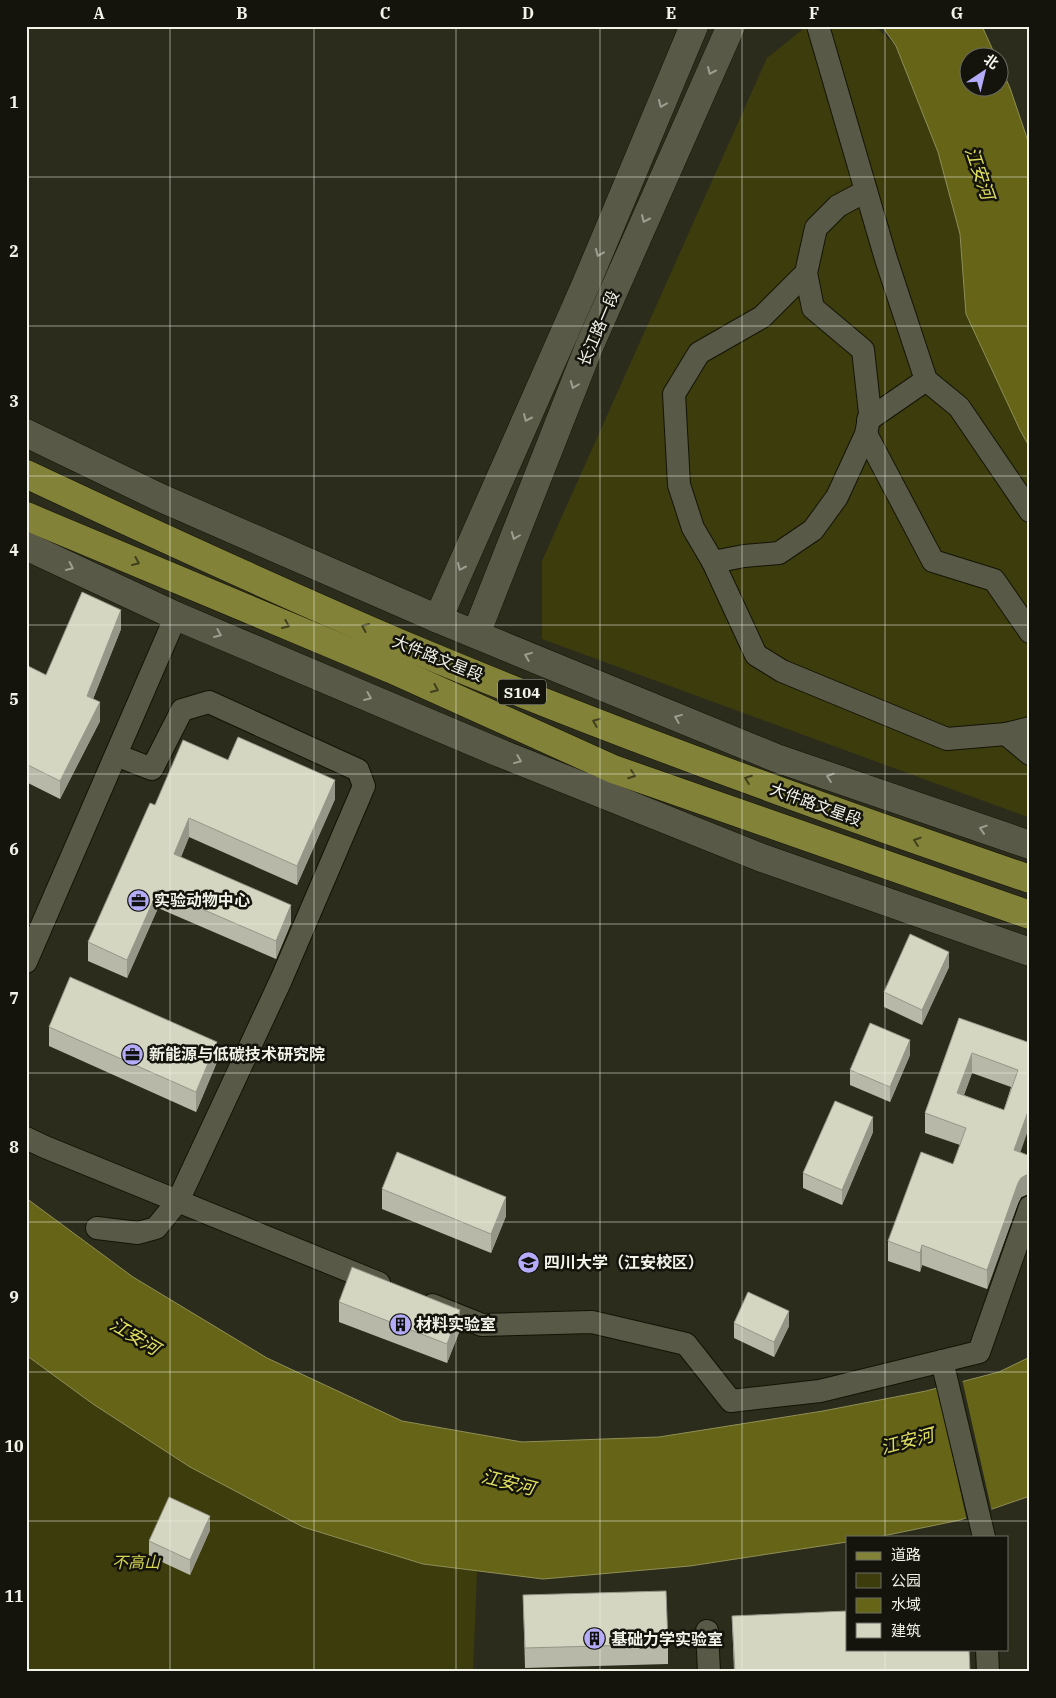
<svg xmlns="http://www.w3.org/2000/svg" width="1056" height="1698" font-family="'IBM Plex Serif','Noto Sans SC',serif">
  <rect width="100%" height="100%" fill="#2c2c1c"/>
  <!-- green -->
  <g fill="#3d3c0d">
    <path d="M807 26H875L896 46 938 152 960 234 966 314 1020 430 1030 445V818L542 639V561L767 58Z"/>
    <path d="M26 1355 93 1404 190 1467 303 1527 423 1564 477 1571 473 1672H26Z"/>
  </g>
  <!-- water -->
  <g fill="#656417" stroke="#8f8f56">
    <path d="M882 26H982L996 57 968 58V88H998L999 63 1010 88 1030 147V448L1020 430 966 314 960 234 938 152 896 46Z"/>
    <path d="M26 1198 133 1277 267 1358 402 1421 522 1442 659 1437 823 1411 926 1391 999 1372 1030 1357V1496L960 1520 878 1537H847V1542L690 1566 543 1579 423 1564 303 1527 190 1467 93 1404 26 1355Z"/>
  </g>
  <!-- pier -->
  <path fill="#2c2c1c" d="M962 1379 992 1512 967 1521 937 1386Z"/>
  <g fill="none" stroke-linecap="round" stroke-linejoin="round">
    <defs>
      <g id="street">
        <path d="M818 26 886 259 926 380 959 407 1030 511"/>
        <path d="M866 191 838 206 816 228 806 273 762 317 699 353 674 394 679 485 693 528 713 562 756 655 782 671 947 739 1006 734 1030 728"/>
        <path d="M868 420 926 380"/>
        <path d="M866 434 933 561 994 580 1030 632"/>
        <path d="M713 562 744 556 779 553 813 530 837 497 866 434 870 413 863 350 813 308 806 273"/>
        <path d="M1006 734 1030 754"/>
        <path d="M26 962 176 616"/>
        <path d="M26 1138 45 1147 379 1283"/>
        <path d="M97 1228 138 1233 156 1228 178 1201 281 980 364 786 358 770 209 702 182 710 152 769 116 755"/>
        <path d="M432 1305 482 1325 592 1322 686 1344 731 1401 820 1391 979 1352 1030 1207"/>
        <path d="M942 1361 984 1537"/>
        <path d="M707 1631 709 1672"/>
        <path d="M987 1649 988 1672"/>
      </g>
      <g id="secondary">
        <path d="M26 433 161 498 438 619 776 758 1030 845"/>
        <path d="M26 546 176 616 495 751 762 858 1030 952"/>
        <path d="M438 619 586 284 694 26"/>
        <path d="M476 634 589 347 731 26"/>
      </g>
      <g id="primary">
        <path d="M26 474C156 535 286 595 418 651 619 735 824 809 1030 879"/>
        <path d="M26 516 391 669 613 769 1030 915"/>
      </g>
    </defs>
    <!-- street casing -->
    <use href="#street" stroke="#141406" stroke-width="24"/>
    <!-- secondary casing -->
    <use href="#secondary" stroke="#141406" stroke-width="29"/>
    <!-- primary casing -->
    <use href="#primary" stroke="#141406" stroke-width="29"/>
    <!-- street -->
    <use href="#street" stroke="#595948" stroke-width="22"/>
    <!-- secondary -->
    <use href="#secondary" stroke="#595948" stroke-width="28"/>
    <!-- primary -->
    <use href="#primary" stroke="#828238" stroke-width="28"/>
  </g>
  <!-- wall -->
  <g fill="#b7b8a7" fill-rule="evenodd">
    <path d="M121 629 93 699 100 721 60 799 26 782V665L46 675Z"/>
    <path d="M228 760 335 799 297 885 189 837 181 857 291 923 276 959 158 908 127 978 88 961V942L155 805Z"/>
    <path d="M949 967 922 1025 884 1007V992Z"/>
    <path d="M959 1018 1030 1043 1020 1152 1030 1156V1188L1028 1194 1021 1197 1018 1203 987 1289 922 1265 920 1272 888 1261V1241L953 1164 960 1145 925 1133V1113ZM972 1073 1011 1087 1004 1110 964 1095Z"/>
    <path d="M49 1027 217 1062 196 1112 49 1046Z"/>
    <path d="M910 1055 890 1102 850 1085V1070Z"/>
    <path d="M873 1132 842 1205 803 1188V1173Z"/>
    <path d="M382 1189 506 1216 491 1253 382 1209Z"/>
    <path d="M339 1302 460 1330 447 1363 339 1322Z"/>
    <path d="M734 1323 789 1326 774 1357 734 1338Z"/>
    <path d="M210 1530 190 1575 149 1556V1541Z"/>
    <path d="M523 1595 668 1644V1664L525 1668Z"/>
    <path d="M732 1616 970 1672H734Z"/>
  </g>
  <!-- shaded-wall -->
  <g fill="#959688">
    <path d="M121 610V629L87 714V696Z"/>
    <path d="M100 702V721L60 799V781Z"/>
    <path d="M335 780V799L297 885V866Z"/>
    <path d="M189 818V837L174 873V854Z"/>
    <path d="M158 890V908L127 978V960Z"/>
    <path d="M291 905V923L276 959V941Z"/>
    <path d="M949 952V967L922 1025V1010Z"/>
    <path d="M910 1040V1055L890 1102V1087Z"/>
    <path d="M217 1042V1062L196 1112V1092Z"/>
    <path d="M972 1053V1073L957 1113V1093Z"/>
    <path d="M1030 1101V1125L1014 1170V1150Z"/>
    <path d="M873 1117V1132L842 1205V1190Z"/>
    <path d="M1030 1169V1188L1028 1194 1021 1197 1018 1203 987 1289V1270L1018 1183 1021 1178Z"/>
    <path d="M506 1197V1216L491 1253V1234Z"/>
    <path d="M922 1245V1265L920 1272V1253Z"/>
    <path d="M460 1310V1330L447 1363V1344Z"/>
    <path d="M789 1311V1326L774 1357V1342Z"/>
    <path d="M210 1516V1530L190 1575V1560Z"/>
  </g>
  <!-- building -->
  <g fill="#d5d6c2" stroke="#959688" fill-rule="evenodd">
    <path d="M82 592 121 610 87 696 100 702 60 781 26 764V665L46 675Z"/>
    <path d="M238 737 335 780 297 866 189 818 174 854 291 905 276 941 158 890 127 960 88 942 150 803 155 805 183 740 228 760Z"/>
    <path d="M910 934 949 952 922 1010 884 992Z"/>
    <path d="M70 977 217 1042 196 1092 49 1027Z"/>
    <path d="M959 1018 1030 1043V1106L1014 1150 1030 1156V1169L1028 1174 1021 1178 1018 1183 987 1270 922 1245 920 1253 888 1241 921 1152 953 1164 966 1128 925 1113ZM972 1053 1018 1070 1004 1110 957 1093Z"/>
    <path d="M870 1023 910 1040 890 1087 850 1070Z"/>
    <path d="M835 1101 873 1117 842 1190 803 1173Z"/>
    <path d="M397 1152 506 1197 491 1234 382 1189Z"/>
    <path d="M352 1267 460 1310 447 1344 339 1302Z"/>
    <path d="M748 1292 789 1311 774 1342 734 1323Z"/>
    <path d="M169 1497 210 1516 190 1560 149 1541Z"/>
    <path d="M666 1591 668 1644 525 1648 523 1595Z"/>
    <path d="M847 1611V1649H969L970 1672H735L732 1616Z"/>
  </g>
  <!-- one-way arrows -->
  <defs><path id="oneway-chevron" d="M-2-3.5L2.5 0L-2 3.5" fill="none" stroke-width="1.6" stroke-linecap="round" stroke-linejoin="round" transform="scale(1.25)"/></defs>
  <g stroke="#9d9e90">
    <use href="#oneway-chevron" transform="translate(711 71) rotate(114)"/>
    <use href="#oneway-chevron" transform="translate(662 104) rotate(113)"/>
    <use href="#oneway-chevron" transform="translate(645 219) rotate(114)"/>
    <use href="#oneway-chevron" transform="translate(599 253) rotate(113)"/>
    <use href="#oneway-chevron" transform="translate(574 385) rotate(111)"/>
    <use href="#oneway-chevron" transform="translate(527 418) rotate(114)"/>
    <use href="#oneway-chevron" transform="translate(515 536) rotate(111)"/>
    <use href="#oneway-chevron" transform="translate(70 567) rotate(25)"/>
    <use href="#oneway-chevron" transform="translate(461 567) rotate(114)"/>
    <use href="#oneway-chevron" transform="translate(218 634) rotate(23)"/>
    <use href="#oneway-chevron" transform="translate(528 656) rotate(-158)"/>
    <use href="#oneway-chevron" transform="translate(368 697) rotate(23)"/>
    <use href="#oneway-chevron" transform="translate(678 718) rotate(-158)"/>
    <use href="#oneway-chevron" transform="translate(518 760) rotate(22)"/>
    <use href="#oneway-chevron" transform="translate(830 777) rotate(-161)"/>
    <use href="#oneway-chevron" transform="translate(983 829) rotate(-162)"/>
  </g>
  <g stroke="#40401e">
    <use href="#oneway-chevron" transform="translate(136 562) rotate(23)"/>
    <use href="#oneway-chevron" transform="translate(286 625) rotate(23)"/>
    <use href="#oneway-chevron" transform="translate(365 627) rotate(-156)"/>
    <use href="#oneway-chevron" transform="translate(435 689) rotate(24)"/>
    <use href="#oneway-chevron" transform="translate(596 722) rotate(-158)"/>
    <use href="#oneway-chevron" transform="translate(632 775) rotate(20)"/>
    <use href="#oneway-chevron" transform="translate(748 779) rotate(-160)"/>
    <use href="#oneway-chevron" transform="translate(917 841) rotate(-161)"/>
  </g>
  <!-- grid -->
  <path fill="none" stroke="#f1f2e8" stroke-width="1" stroke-opacity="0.55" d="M170 26V1672M314 26V1672M456 26V1672M600 26V1672M742 26V1672M885 26V1537M26 177H1030M26 326H1030M26 476H1030M26 625H1030M26 774H1030M26 924H1030M26 1073H1030M26 1222H1030M26 1372H1030M26 1521H1030M885 1649V1672"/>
  <!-- icons -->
  <defs>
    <symbol id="office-disc" viewBox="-11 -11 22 22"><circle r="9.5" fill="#b5acf9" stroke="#14140d"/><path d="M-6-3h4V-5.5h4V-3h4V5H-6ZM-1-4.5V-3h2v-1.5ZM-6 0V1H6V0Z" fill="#111"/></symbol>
    <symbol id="university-disc" viewBox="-11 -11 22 22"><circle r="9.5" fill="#b5acf9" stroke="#14140d"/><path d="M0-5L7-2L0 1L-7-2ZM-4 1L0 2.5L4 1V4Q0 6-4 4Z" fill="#111"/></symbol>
    <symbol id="building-disc" viewBox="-11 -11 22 22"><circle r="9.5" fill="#b5acf9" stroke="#14140d"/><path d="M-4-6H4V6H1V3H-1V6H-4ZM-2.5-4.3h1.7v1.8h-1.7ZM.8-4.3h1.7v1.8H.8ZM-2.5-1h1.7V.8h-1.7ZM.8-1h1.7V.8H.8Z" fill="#111"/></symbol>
  </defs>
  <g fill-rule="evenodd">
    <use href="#office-disc" x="126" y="888" width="25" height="25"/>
    <use href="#office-disc" x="120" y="1042" width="25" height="25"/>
    <use href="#university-disc" x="516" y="1250" width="25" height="25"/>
    <use href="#building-disc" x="388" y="1312" width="25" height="25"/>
    <use href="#building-disc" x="582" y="1626" width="25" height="25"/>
  </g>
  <g text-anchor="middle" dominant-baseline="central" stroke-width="5" stroke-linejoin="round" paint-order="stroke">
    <!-- shield labels -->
    <rect fill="#14140d" stroke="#afafa6" stroke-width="1" x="498" y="679.5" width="48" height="25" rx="4"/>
    <g font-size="15" font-weight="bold" fill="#f1f2e8">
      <text x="522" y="692">S104</text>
    </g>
    <!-- street labels -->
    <g font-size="16" fill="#f1f2e8" stroke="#14140d">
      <text transform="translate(598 328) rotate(-67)">长江路一段</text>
      <text transform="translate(438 658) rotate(22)">大件路文星段</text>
      <text transform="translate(816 804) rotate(20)">大件路文星段</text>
    </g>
    <!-- poi labels -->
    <g font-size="16" font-weight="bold" fill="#f1f2e8" stroke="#14140d" text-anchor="start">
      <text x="154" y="900">实验动物中心</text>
      <text x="149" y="1054">新能源与低碳技术研究院</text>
      <text x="544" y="1262">四川大学（江安校区）</text>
      <text x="416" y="1324">材料实验室</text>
      <text x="611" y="1639">基础力学实验室</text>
    </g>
    <!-- park labels -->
    <g font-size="16" font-style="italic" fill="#d6d553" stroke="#14140d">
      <text x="136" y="1562">不高山</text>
    </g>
    <!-- water labels -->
    <g font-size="18" font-style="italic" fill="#e1e05f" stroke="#14140d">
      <text transform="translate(980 173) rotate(71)">江安河</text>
      <text transform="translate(135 1336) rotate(31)">江安河</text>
      <text transform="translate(907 1441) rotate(-15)">江安河</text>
      <text transform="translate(508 1482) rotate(14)">江安河</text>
    </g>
  </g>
  <!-- border -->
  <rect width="1056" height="1698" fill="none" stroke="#14140d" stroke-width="55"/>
  <!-- legend -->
  <rect x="846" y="1536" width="162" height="115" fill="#14140d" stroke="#6c6d65"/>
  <rect x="856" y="1552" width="25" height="8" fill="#828238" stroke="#6c6d65"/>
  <text x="891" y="1560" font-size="15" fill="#f1f2e8">道路</text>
  <rect x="856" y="1573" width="25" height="15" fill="#3d3c0d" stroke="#6c6d65"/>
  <text x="891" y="1586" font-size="15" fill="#f1f2e8">公园</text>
  <rect x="856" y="1598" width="25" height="15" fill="#656417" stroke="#6c6d65"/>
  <text x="891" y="1610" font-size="15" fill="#f1f2e8">水域</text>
  <rect x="856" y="1623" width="25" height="15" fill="#d5d6c2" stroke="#6c6d65"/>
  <text x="891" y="1636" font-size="15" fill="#f1f2e8">建筑</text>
  <!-- north arrow -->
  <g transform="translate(984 72) rotate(35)"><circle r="24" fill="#14140d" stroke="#6c6d65"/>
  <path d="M0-4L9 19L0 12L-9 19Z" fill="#b5acf9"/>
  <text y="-8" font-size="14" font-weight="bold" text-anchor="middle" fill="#f1f2e8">北</text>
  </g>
  <rect x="28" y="28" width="1000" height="1642" fill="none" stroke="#f1f2e8" stroke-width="2"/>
  <g font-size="16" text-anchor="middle" font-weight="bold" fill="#f1f2e8">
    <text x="99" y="19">A</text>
    <text x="242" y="19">B</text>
    <text x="385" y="19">C</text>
    <text x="528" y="19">D</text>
    <text x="671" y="19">E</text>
    <text x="814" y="19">F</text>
    <text x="957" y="19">G</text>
    <text x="14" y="108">1</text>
    <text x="14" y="257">2</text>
    <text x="14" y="407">3</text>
    <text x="14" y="556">4</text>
    <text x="14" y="705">5</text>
    <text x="14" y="855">6</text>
    <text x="14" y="1004">7</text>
    <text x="14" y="1153">8</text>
    <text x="14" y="1303">9</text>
    <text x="14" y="1452">10</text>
    <text x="14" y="1602">11</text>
  </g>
</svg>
